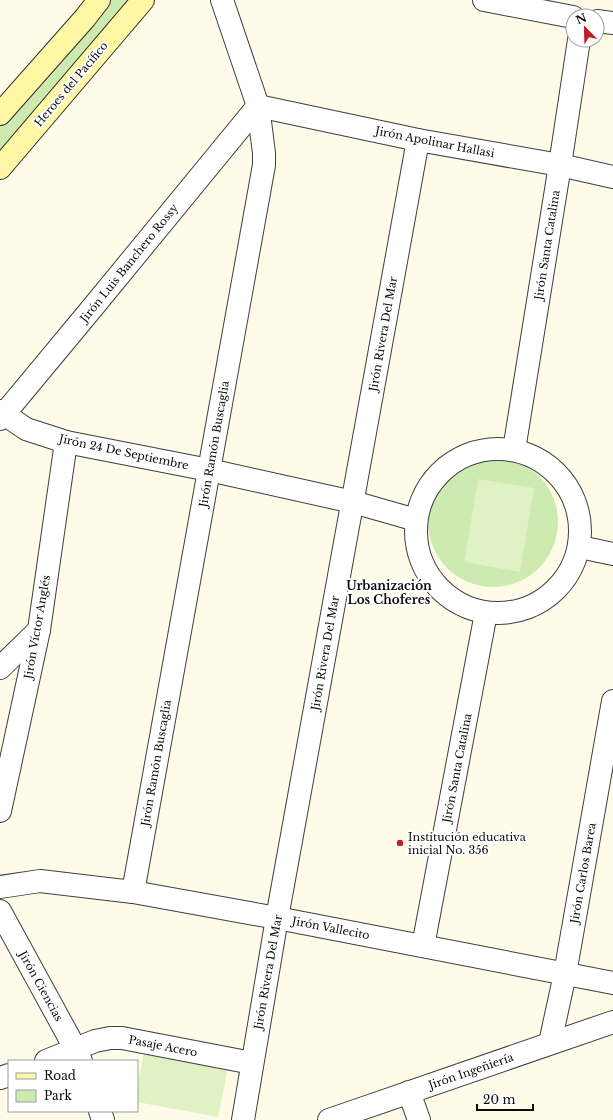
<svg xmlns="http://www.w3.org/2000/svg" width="613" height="1120" font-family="'Libre Baskerville',serif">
  <rect width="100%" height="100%" fill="#fffbe9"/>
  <!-- green -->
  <g fill="#cdeab1">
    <path d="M107 0H136L0 158V123Z"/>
    <circle cx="493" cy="522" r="65"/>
  </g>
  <!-- pitch -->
  <g fill="#e0f1c4">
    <path d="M478 479 534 488 520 572 464 562Z"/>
    <path d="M145 1047 229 1063 218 1117 137 1102V1088Z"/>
  </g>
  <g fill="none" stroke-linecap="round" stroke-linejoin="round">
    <defs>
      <g id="street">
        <path d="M484 0 573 17"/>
        <path d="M597 21 613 23"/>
        <path d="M258 106 418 140 560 165 613 177"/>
        <path d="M0 411 26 429 66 442 209 470 353 502 416 520"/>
        <path d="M0 419 93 307 258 106"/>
        <circle cx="498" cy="531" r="82"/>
        <path d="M514 450 560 165 579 40"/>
        <path d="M580 547 613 554"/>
        <path d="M0 668 39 630"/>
        <path d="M0 811 39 630 66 442"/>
        <path d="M0 887 40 881 133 892 277 918 613 983"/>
        <path d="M133 892 264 165V153L258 106 222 0"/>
        <path d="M0 911 76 1050 81 1061"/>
        <path d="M423 946 486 613"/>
        <path d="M550 1043 565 974 613 701"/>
        <path d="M46 1061 95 1041 110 1038H122L252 1063"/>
        <path d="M0 1078 9 1075"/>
        <path d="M409 1092 419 1120"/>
        <path d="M100 1111 103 1120"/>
        <path d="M243 1120 277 918 418 140"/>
        <path d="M329 1120 613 1022"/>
      </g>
      <g id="secondary">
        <path d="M0 114 85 18 99 0"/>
        <path d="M0 168 143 0"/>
      </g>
    </defs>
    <!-- street casing -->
    <use href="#street" stroke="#3e3e3e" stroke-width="24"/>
    <!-- secondary casing -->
    <use href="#secondary" stroke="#2d2d2d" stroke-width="24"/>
    <!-- street -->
    <use href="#street" stroke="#fff" stroke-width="22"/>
    <!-- secondary -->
    <use href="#secondary" stroke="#fff7a4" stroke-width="22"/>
  </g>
  <!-- markers -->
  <circle fill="#bf1e22" stroke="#fff" stroke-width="1.5" cx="400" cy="843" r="4"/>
  <g text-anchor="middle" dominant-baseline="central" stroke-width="4" stroke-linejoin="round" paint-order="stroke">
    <!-- street labels -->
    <g font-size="11" fill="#0b0b0b" stroke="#fff">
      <text transform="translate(71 84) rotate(-50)">Heroes del Pacífico</text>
      <text transform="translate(435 142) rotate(11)">Jirón Apolinar Hallasi</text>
      <text transform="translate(547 245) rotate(-81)">Jirón Santa Catalina</text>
      <text transform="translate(129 263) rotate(-51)">Jirón Luis Banchero Rossy</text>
      <text transform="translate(383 334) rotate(-80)">Jirón Rivera Del Mar</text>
      <text transform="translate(214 444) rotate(-80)">Jirón Ramón Buscaglia</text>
      <text transform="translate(124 452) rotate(12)">Jirón 24 De Septiembre</text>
      <text transform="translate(37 627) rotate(-80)">Jirón Víctor Anglés</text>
      <text transform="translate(325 653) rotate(-80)">Jirón Rivera Del Mar</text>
      <text transform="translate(156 763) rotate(-80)">Jirón Ramón Buscaglia</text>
      <text transform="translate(457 768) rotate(-79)">Jirón Santa Catalina</text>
      <text transform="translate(583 873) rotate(-80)">Jirón Carlos Barea</text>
      <text transform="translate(331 928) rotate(11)">Jirón Vallecito</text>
      <text transform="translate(268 972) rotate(-80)">Jirón Rivera Del Mar</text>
      <text transform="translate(41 986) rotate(61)">Jirón Ciencias</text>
      <text transform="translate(163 1046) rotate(11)">Pasaje Acero</text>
      <text transform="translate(471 1071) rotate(-19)">Jirón Ingeñiería</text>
    </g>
    <!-- poi labels -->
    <g font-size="11" fill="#0b0b0b" stroke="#fff" text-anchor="start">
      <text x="408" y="837">Institución educativa<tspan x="408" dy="13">inicial No. 356</tspan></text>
    </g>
    <!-- neighbourhood labels -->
    <g font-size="12" font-weight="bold" fill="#0b0b0b" stroke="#fff">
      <text x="389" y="585">Urbanización<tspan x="389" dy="14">Los Choferes</tspan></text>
    </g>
  </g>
  <!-- legend -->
  <rect x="8" y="1060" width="130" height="52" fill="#ffffff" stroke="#9d9d9d"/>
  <rect x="16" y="1073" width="20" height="6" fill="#fff7a4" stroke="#9d9d9d"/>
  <text x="44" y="1080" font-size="12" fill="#0b0b0b">Road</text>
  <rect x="16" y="1090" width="20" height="12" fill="#cdeab1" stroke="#9d9d9d"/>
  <text x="44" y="1100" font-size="12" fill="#0b0b0b">Park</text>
  <!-- north arrow -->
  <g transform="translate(585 28) rotate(337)"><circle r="19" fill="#ffffff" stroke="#9d9d9d"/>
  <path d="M0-3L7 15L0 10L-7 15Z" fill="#bf1e22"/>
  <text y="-6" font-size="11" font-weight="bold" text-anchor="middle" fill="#0b0b0b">N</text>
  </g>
  <!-- scale -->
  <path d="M477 1104v6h56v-6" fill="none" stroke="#0b0b0b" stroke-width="2"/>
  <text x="483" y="1104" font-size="12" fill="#0b0b0b" stroke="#ffffff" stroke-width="3" paint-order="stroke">20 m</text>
</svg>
